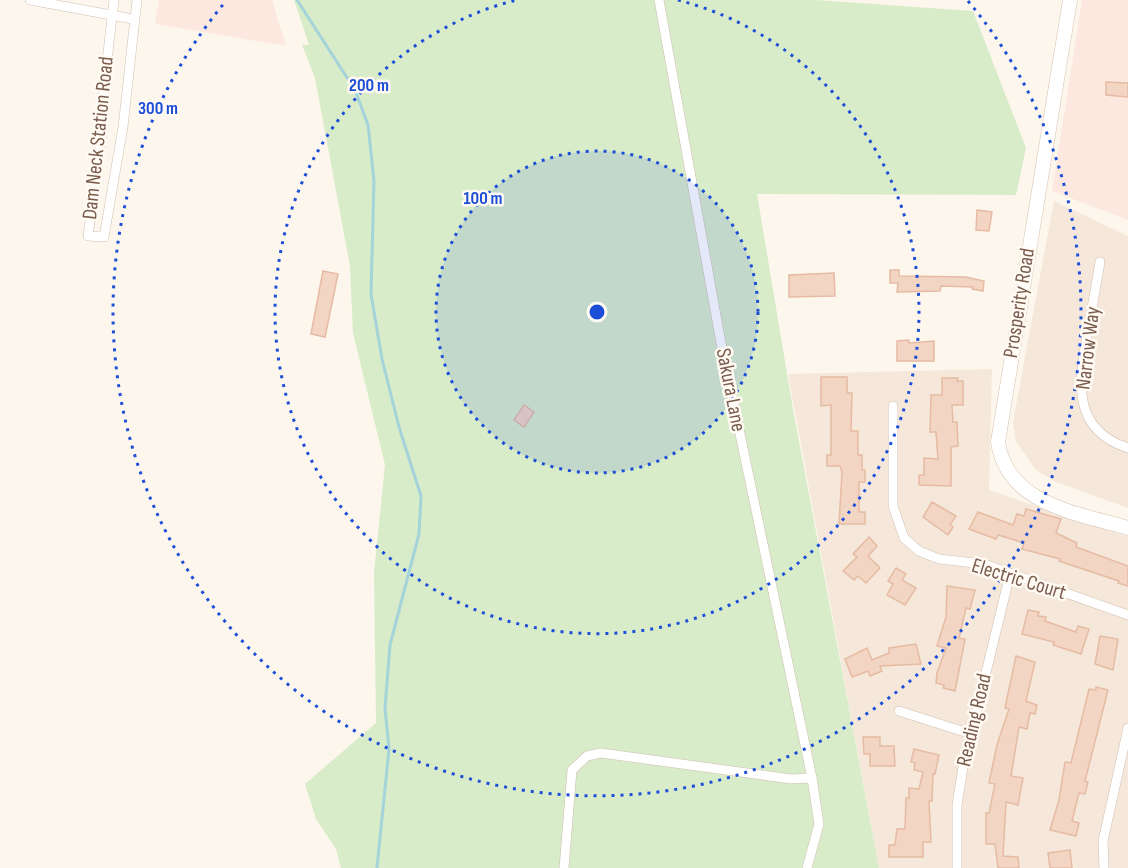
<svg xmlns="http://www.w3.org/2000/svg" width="1128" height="868" font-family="'Sofia Sans Condensed',sans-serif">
  <rect width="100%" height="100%" fill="#fdf6ec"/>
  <!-- residential -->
  <g fill="#f5e8da">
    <path d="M1054 201 1128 236V508L1056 482 1036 470 1016 442 1013 422Z"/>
    <path d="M992 369 989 490 1128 537V868H879L788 374Z"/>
  </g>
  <!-- commercial -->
  <g fill="#fde8e0">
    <path d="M159 0H272L286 46 155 24Z"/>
    <path d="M1082 0H1128V220L1052 191Z"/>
  </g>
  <!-- green -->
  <path fill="#d8ecc9" d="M294 0H816L973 11 1026 148 1016 195 757 194 793 409 879 868H341L336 849 316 819 305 784 376 723 374 573 385 465 353 333 350 266 315 78 302 45H309Z"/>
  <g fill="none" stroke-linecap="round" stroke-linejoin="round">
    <!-- stream -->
    <path stroke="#a5d3da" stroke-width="3" d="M297 0 355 90 368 125 374 181 371 294 382 359 399 427 421 496 419 534 390 645 385 708 389 749 377 868"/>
  </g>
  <!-- building -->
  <g fill="#f3d5c3" stroke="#e6bba3" stroke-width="1.5">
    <path d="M1106 82 1128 83V97L1106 95Z"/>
    <path d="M977 210 992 212 989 231 976 230Z"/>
    <path d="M890 270H899V276L966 277 984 281 983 291 972 289 973 287 941 286 940 291 897 292 898 283H890Z"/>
    <path d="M323 271 338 274 325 337 311 334Z"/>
    <path d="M834 273 835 296 789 297V275Z"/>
    <path d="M909 340V343L934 341V361H897V341Z"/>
    <path d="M821 377H847V393H852L851 431H858V455H862V470H865V482H859V512H865V524H839L842 472 840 466H827V455H831V405L821 406Z"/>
    <path d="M942 378H958L957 381H963V405H952L953 422H957L958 446 951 447V486L919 485V475H924V458L938 459 936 432H930L931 395H942Z"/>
    <path d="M524 405 534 412 524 427 514 420Z"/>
    <path d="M932 502 956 516 950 525 953 527 948 535 923 517Z"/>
    <path d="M1026 509 1061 519 1056 533 1077 543 1076 547 1128 566V586L1118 583 1119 581 1059 561 1060 559 1022 549 1024 543 998 535 996 539 969 529 978 512 1013 525 1017 514 1024 516Z"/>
    <path d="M869 537 877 546 868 556 880 568 866 583 858 576 854 580 843 571 857 557 853 554Z"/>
    <path d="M896 568 906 574 902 580 916 588 905 605 887 595 893 584 888 581Z"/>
    <path d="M947 586 975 590 970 609 966 608 959 638 965 639 955 691 943 688 944 685 936 683 937 673 946 648 937 646 946 617Z"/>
    <path d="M1028 610 1039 612 1038 616 1046 617 1045 621 1076 632 1078 626 1089 629 1081 654 1053 645 1054 642 1022 634Z"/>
    <path d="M1100 636 1118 639 1113 670 1095 664Z"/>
    <path d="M916 644 921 664 880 666 882 671 870 676 868 671 852 677 845 659 867 648 872 660 889 653V648Z"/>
    <path d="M1016 656 1035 662 1026 701 1037 705 1035 714 1030 713 1027 729 1019 727 1011 776 1023 778 1018 805 1006 802 1003 856 1018 857 1019 868H998L995 844H986V813H989L995 784 989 783 997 745 1009 709 1005 708Z"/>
    <path d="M1096 687 1108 690 1085 781 1088 782 1085 794 1079 793 1072 821 1079 823 1076 836 1050 830 1059 800 1065 762 1071 763 1089 689 1096 690Z"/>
    <path d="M863 737H880V746H894L895 766H870V754H864Z"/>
    <path d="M914 749 939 755 935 774H933L932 801H929L931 842H923V857H889V845H895L897 829H905L906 798H909V788L919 789 923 772 914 770 915 763 911 762Z"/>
    <path d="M1070 850 1072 868H1050L1048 853Z"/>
  </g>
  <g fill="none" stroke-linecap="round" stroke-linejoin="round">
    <defs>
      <g id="street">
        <path d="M30 0 133 19"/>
        <path d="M114 0 103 96 102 133 88 236 104 237 123 127 137 0"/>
        <path d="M659 0 721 343 812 778 819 824 807 868"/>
        <path d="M1100 262C1096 285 1092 308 1088 331 1079 380 1070 429 1128 448"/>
        <path d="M893 406V506L904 538 919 551 939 559 984 564 1128 615"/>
        <path d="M899 711 971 734"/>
        <path d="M564 868 572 770 587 756 601 753 791 779 812 778"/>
        <path d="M957 868V805L963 767 1010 574"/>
        <path d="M1104 868 1103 841 1128 728"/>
      </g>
      <path id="secondary" d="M1070 0 998 442C1007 505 1078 513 1128 528"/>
    </defs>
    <!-- street casing -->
    <use href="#street" stroke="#d1beb0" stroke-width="10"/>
    <!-- secondary casing -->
    <use href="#secondary" stroke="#d6c0b0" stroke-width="15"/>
    <!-- street -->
    <use href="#street" stroke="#fff" stroke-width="9"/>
    <!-- secondary -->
    <use href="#secondary" stroke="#fff" stroke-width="14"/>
  </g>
  <!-- distance rings -->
  <circle cx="597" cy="312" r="161" fill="#1d4ed8" fill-opacity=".12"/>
  <g fill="none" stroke="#1d4ed8" stroke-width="3" stroke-dasharray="3 6">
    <circle cx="597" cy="312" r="161"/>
    <path d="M678 0A322 322 0 1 1 516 0"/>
    <path d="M968 1A484 484 0 1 1 226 1"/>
  </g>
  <g text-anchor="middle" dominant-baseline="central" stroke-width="5" stroke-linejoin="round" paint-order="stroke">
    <!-- street labels -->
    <g font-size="21" fill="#7a5c4d" stroke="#fffaf3">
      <text transform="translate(98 138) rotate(-84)">Dam Neck Station Road</text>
      <text transform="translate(1019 303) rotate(-81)">Prosperity Road</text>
      <text transform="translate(1088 348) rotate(-83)">Narrow Way</text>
      <text transform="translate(731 390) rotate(79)">Sakura Lane</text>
      <text transform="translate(1019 579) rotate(17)">Electric Court</text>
      <text transform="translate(974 720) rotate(-77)">Reading Road</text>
    </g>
  </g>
  <circle cx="597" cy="312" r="9" fill="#1d4ed8" stroke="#fffaf3" stroke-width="3"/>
  <g font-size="18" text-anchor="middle" font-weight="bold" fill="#1d4ed8" stroke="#fffaf3" stroke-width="5" stroke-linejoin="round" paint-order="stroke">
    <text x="369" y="91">200 m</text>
    <text x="158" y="114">300 m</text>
    <text x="483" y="204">100 m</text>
  </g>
</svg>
